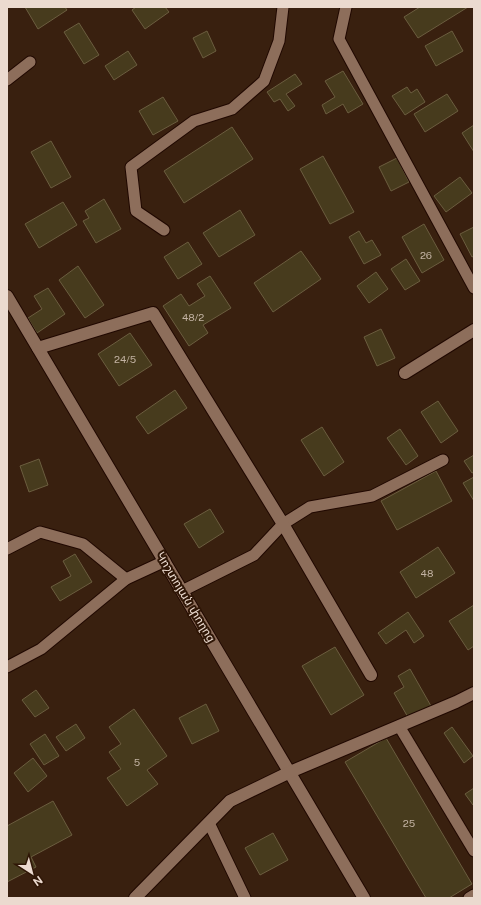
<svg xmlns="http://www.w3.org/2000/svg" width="481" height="905" font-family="'Public Sans','Noto Sans Armenian',sans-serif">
  <rect width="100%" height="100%" fill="#39200f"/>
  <!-- building -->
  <g fill="#473b1d" stroke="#6b5d3f">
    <path d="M25 7H65L67 10 38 29Z"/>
    <path d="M136 7H165L169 12 145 29 132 10Z"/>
    <path d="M420 7H468L418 38 404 17Z"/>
    <path d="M79 23 99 55 84 64 64 32Z"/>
    <path d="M207 31 216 51 203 58 193 38Z"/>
    <path d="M452 31 463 51 436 66 425 46Z"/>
    <path d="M128 51 137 65 114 80 105 66Z"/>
    <path d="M343 71 363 104 348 113 343 104 326 114 322 105 335 97 325 81Z"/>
    <path d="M295 74 302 84 286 94 295 106 288 111 280 99 274 102 267 92Z"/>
    <path d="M407 87 411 93 417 89 425 102 405 115 392 96Z"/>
    <path d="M447 94 458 111 425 132 414 114Z"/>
    <path d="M163 97 178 121 153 135 139 111Z"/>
    <path d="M474 125V152L462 133Z"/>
    <path d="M232 127 253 159 184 203 164 171Z"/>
    <path d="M51 141 71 177 51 188 31 152Z"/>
    <path d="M323 156 354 212 330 224 300 169Z"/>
    <path d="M397 158 409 182 391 191 379 167Z"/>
    <path d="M460 177 472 193 446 212 434 196Z"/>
    <path d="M104 199 121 229 96 243 83 221 89 218 85 211Z"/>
    <path d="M63 202 77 225 39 248 25 224Z"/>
    <path d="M240 210 255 235 219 257 203 233Z"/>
    <path d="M424 224 444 260 422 273 402 237Z"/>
    <path d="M474 227V256L472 257 460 234Z"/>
    <path d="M359 231 366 243 372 240 381 255 364 264 349 237Z"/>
    <path d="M188 242 202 264 178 279 164 257Z"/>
    <path d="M301 251 321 279 273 312 254 283Z"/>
    <path d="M406 259 420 281 405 290 391 269Z"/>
    <path d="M78 266 104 305 85 318 59 280Z"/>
    <path d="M376 272 388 289 369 303 357 286Z"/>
    <path d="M210 276 231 308 203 325 208 333 189 346 163 306 181 294 189 306 205 296 197 284Z"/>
    <path d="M48 288 65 314 37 333 28 318 42 309 34 296Z"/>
    <path d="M381 329 395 358 377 366 364 337Z"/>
    <path d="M130 333 152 365 119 386 98 354Z"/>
    <path d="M175 390 187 408 148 434 136 417Z"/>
    <path d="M438 401 458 431 441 443 421 412Z"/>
    <path d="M322 427 344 462 324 476 301 440Z"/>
    <path d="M400 429 418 456 406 465 387 438Z"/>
    <path d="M474 455V472L472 473 464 461Z"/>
    <path d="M39 459 48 485 29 492 20 466Z"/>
    <path d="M436 471 452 501 397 530 381 501Z"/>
    <path d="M474 477V501L463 483Z"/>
    <path d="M210 509 224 532 199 548 184 524Z"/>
    <path d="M438 547 455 573 416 598 400 572Z"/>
    <path d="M75 554 92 582 60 601 51 587 71 576 63 561Z"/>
    <path d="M474 605V646L468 650 449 621Z"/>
    <path d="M408 612 424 636 414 643 406 630 386 644 378 633Z"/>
    <path d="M335 647 364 695 331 715 302 666Z"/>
    <path d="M410 669 431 706 409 719 394 693 404 687 398 676Z"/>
    <path d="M36 690 49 708 35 717 22 700Z"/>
    <path d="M206 704 219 731 192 744 179 718Z"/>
    <path d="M134 709 167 756 147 770 158 784 127 806 107 778 121 769 109 752 121 744 109 727Z"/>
    <path d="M76 724 85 738 66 751 56 737Z"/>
    <path d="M452 727 473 756 464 763 444 733Z"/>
    <path d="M45 734 59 756 44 765 30 744Z"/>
    <path d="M386 738 472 884 449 898H426L345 762Z"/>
    <path d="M33 758 47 776 28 792 14 773Z"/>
    <path d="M474 788V805H473L465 794Z"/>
    <path d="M53 801 72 835 31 857 36 867 7 882V826Z"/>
    <path d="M273 833 288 860 260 875 245 848Z"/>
  </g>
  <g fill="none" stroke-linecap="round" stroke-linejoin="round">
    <defs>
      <g id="lane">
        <path d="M346 7 339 39 474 288"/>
        <path d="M7 80 30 62"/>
        <path d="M164 230 136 211 131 167 194 121 232 109 264 81 279 41 283 7"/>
        <path d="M7 549 40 532 83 544 126 579"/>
        <path d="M182 591 254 555 283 524 310 507 372 496 443 460"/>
        <path d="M7 667 41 649 126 579 165 561"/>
        <path d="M399 726 474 851"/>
        <path d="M209 823 245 898"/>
        <path d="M469 898 474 895"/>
      </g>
      <g id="street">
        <path d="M7 296 364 898"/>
        <path d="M38 348 153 313 283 524 371 675"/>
        <path d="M405 373 474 330"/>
        <path d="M135 898 230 801 290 772 456 702 474 693"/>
      </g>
    </defs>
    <!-- lane casing -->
    <use href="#lane" stroke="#200800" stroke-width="13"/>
    <!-- street casing -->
    <use href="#street" stroke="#200800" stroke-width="14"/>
    <!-- lane -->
    <use href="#lane" stroke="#8d6e5b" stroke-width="11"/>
    <!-- street -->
    <use href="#street" stroke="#8d6e5b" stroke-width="12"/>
  </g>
  <g text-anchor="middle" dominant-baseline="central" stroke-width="4" stroke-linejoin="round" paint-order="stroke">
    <!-- number labels -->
    <g font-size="10" fill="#c2b2a2">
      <text x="426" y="255">26</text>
      <text x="193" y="317">48/2</text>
      <text x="125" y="359">24/5</text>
      <text x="427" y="573">48</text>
      <text x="137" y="762">5</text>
      <text x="409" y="823">25</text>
    </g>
    <!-- street labels -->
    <g font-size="12" fill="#ebdacf" stroke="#2f1606">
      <text transform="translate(186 597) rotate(59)">Կոշտոյան փողոց</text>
    </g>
  </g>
  <!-- border -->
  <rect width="481" height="905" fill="none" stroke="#ebdacf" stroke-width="16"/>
  <!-- north arrow -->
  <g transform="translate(32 873) rotate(144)" stroke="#2f1606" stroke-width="3" paint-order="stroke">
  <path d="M0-3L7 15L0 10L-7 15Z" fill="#ebdacf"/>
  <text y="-6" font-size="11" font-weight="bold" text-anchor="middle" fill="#ebdacf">N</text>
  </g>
</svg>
